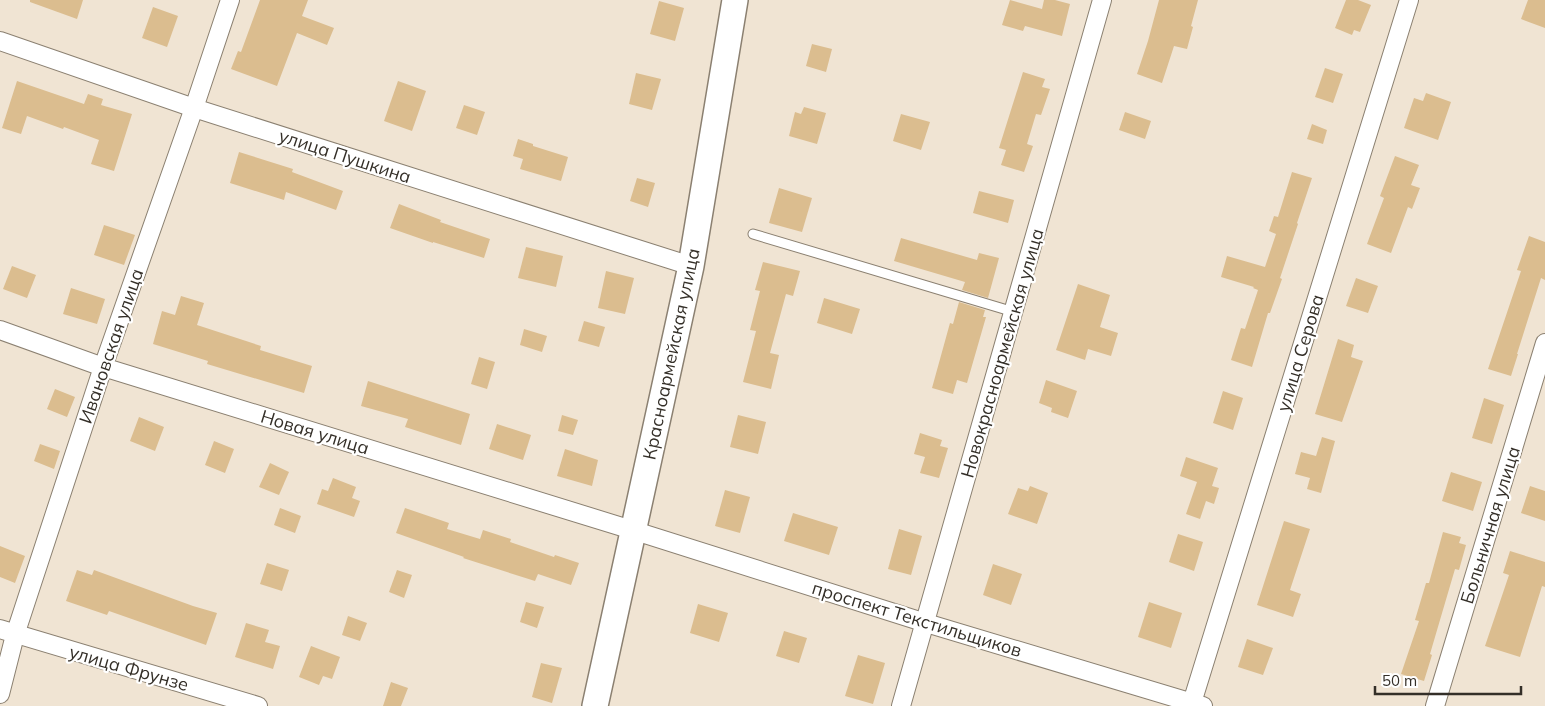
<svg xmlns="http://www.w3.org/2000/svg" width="1545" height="706" font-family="Mulish,sans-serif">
  <rect width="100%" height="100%" fill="#f0e4d3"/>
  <!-- building -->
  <g fill="#dbbd8f">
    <path d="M30 0H83L77 19 30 2Z"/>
    <path d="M260 0H308L302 16 334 28 327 45 297 33 277 86 231 69 238 51 241 52Z"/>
    <path d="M1010 0 1042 9 1044 0H1055L1070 4 1062 36 1025 26 1023 31 1002 25Z"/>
    <path d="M1159 0H1198L1191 26 1193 27 1187 49 1174 46 1162 83 1137 74 1148 41Z"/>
    <path d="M1346 0H1358L1371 5 1360 32 1354 30 1352 35 1335 28Z"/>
    <path d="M1528 0H1545V28L1521 19Z"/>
    <path d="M659 1 684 8 675 41 650 34Z"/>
    <path d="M153 7 178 16 167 47 142 38Z"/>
    <path d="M812 44 832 49 826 72 806 66Z"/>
    <path d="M1325 68 1343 74 1333 103 1315 97Z"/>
    <path d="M1023 72 1045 79 1042 87 1050 89 1041 115 1036 114 1027 144 1033 146 1024 172 1001 165 1006 150 999 148Z"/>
    <path d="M636 73 661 79 652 110 629 104Z"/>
    <path d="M17 81 84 104 88 94 103 99 101 105 132 114 114 171 91 164 99 140 64 127 63 129 27 116 21 134 2 128Z"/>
    <path d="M398 81 426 91 412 131 384 121Z"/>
    <path d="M1426 93 1451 102 1438 140 1404 128 1414 98 1423 101Z"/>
    <path d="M464 105 485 112 477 135 456 128Z"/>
    <path d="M804 107 826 113 817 144 789 136 795 112 801 114Z"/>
    <path d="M1125 112 1151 121 1145 139 1119 130Z"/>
    <path d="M901 114 930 122 921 150 893 141Z"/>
    <path d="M1312 124 1327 130 1323 144 1307 139Z"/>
    <path d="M518 139 533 144V146L568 157 561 181 520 169 523 159 513 156Z"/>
    <path d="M239 152 293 169 292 172 343 191 336 210 286 192 284 200 230 183Z"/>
    <path d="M1395 156 1419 165 1411 185 1420 188 1412 209 1408 207 1391 253 1367 244 1384 198 1380 196Z"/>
    <path d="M1292 172 1312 178 1297 223 1298 224 1280 278 1282 279 1270 313H1268L1252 367 1231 360 1241 328 1245 329 1258 290 1253 288 1254 287 1221 277 1227 256 1265 267 1276 234 1269 231 1274 216 1278 217Z"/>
    <path d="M637 178 655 183 648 207 630 201Z"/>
    <path d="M779 188 812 198 802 232 769 223Z"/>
    <path d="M979 191 1014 200 1008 223 973 213Z"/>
    <path d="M399 204 441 220 440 222 490 239 484 258 433 242V243L390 228Z"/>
    <path d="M104 225 135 235 124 265 94 255Z"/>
    <path d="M1529 236 1545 242V280L1541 278 1517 354H1518L1511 376 1488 369 1521 271 1517 270Z"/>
    <path d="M901 238 977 260 979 253 999 258 988 298 962 290 965 282 894 261Z"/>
    <path d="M526 247 563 256 556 287 518 278Z"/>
    <path d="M763 262 800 271 793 296 786 294 770 353 779 355 771 389 743 382 756 331 750 330 760 291 755 290Z"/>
    <path d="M12 266 36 275 27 298 3 289Z"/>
    <path d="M606 271 634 278 625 314 598 308Z"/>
    <path d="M1356 278 1378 286 1368 313 1346 306Z"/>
    <path d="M1078 284 1110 295 1100 327 1118 333 1111 356 1088 349 1085 360 1056 350Z"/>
    <path d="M71 288 105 299 97 324 63 314Z"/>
    <path d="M181 296 204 303 197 325 261 346 260 350 312 366 304 393 207 364 208 361 153 344 162 311 175 315Z"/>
    <path d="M824 298 860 309 852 334 817 323Z"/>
    <path d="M959 302 985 310 983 317H986L967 383 957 380 953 394 932 388 950 323 953 324Z"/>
    <path d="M584 321 605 327 599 347 578 341Z"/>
    <path d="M524 329 547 336 542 352 520 345Z"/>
    <path d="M1338 339 1354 345 1351 357 1363 361 1342 422 1315 414Z"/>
    <path d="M479 357 495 362 487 389 471 384Z"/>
    <path d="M1046 380 1077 391 1068 418 1051 412 1052 408 1039 403Z"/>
    <path d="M368 381 470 414 461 445 405 427 408 419 361 406Z"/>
    <path d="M55 389 75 397 67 417 47 409Z"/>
    <path d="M1223 391 1243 398 1233 430 1213 423Z"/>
    <path d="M1484 398 1504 405 1492 444 1472 438Z"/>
    <path d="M562 415 578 420 573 435 558 431Z"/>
    <path d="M738 415 766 422 758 454 730 447Z"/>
    <path d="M139 417 164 427 155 451 130 441Z"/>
    <path d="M497 424 531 435 523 460 489 449Z"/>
    <path d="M920 433 942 440 940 446 948 448 939 478 920 473 925 457 914 454Z"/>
    <path d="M1322 437 1335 441 1321 493 1307 489 1310 478 1295 474 1301 452 1316 456Z"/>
    <path d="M214 441 234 449 225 473 205 465Z"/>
    <path d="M40 444 60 451 54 469 34 461Z"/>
    <path d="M565 449 598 460 592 486 557 476Z"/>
    <path d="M1186 457 1218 468 1212 486 1219 488 1214 504 1206 501 1200 519 1186 514 1197 482 1180 476Z"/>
    <path d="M270 463 289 472 279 495 259 487Z"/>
    <path d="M1451 472 1482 482 1473 511 1442 501Z"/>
    <path d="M333 478 356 487 352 498 360 501 354 517 317 504 322 489 328 491Z"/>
    <path d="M1030 486 1048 493 1037 524 1008 514 1018 488 1028 491Z"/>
    <path d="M1530 486 1545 491V521L1521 513Z"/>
    <path d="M725 490 750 497 740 533 715 526Z"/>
    <path d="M280 508 301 516 295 533 274 525Z"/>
    <path d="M405 508 449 523 447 529 480 539 483 530 511 539 510 542 554 557 555 555 579 563 571 585 538 574 535 581 463 558 464 557 396 533Z"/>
    <path d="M793 513 838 527 829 555 784 541Z"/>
    <path d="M1284 521 1310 529 1290 590 1301 594 1293 617 1257 605Z"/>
    <path d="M899 529 922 536 911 575 888 569Z"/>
    <path d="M1443 532 1461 537 1459 543 1466 545 1459 570 1455 569 1430 654 1432 655 1424 681 1401 674 1419 621 1415 620 1426 583H1429Z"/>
    <path d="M1178 534 1203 542 1194 571 1169 562Z"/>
    <path d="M0 546 25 556 15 583 0 577Z"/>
    <path d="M1510 551 1545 562V587L1542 586 1520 657 1485 646 1509 575 1503 573Z"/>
    <path d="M267 563 289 570 282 591 260 584Z"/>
    <path d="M993 564 1022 574 1011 605 983 595Z"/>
    <path d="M77 570 92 575 94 570 193 606 217 613 206 645 109 611 107 615 66 601Z"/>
    <path d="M397 570 412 575 404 598 389 592Z"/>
    <path d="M526 602 544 607 537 628 520 622Z"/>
    <path d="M1149 602 1182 613 1171 648 1138 637Z"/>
    <path d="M698 604 728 613 719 642 690 633Z"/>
    <path d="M348 616 367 623 360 641 342 635Z"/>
    <path d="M246 623 269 630 265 642 280 646 273 669 235 657Z"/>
    <path d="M784 631 807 638 799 663 776 656Z"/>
    <path d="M1247 639 1273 648 1263 675 1238 667Z"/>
    <path d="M311 646 340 657 332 679 323 676 319 685 299 677Z"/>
    <path d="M858 655 885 663 873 704 845 696Z"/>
    <path d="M541 663 562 668 552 703 532 697Z"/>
    <path d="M391 682 408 688 401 706H383Z"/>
  </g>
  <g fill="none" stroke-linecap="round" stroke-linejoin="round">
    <defs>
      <path id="lane" d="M753 234 1014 312"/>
      <g id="street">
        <path d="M0 41 194 108 691 266"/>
        <path d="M0 330 103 367 632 530 926 623 1203 706"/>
        <path d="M0 629 258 706"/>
        <path d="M0 694 15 635 103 367 194 108 230 0"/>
        <path d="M901 706 1102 0"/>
        <path d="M1191 706 1409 0"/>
        <path d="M1435 706 1545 343"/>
      </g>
      <path id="secondary" d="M595 706 691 266 735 0"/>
    </defs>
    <!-- lane casing -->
    <use href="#lane" stroke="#8b8071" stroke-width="11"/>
    <!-- street casing -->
    <use href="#street" stroke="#8b8071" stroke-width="20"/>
    <!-- secondary casing -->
    <use href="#secondary" stroke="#8b8071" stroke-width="28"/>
    <!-- lane -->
    <use href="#lane" stroke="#fff" stroke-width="9"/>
    <!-- street -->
    <use href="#street" stroke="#fff" stroke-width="18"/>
    <!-- secondary -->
    <use href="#secondary" stroke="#fff" stroke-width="25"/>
  </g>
  <g text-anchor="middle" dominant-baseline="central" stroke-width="4.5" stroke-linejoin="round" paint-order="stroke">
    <!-- street labels -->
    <g font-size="18" fill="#342f28" stroke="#fff">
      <text transform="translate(345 156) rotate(18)">улица Пушкина</text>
      <text transform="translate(111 346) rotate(-71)">Ивановская улица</text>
      <text transform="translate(1002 353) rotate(-74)">Новокрасноармейская улица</text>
      <text transform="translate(1300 353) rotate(-73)">улица Серова</text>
      <text transform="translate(671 354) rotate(-78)">Красноармейская улица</text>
      <text transform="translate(315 432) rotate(17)">Новая улица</text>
      <text transform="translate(1490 525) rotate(-73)">Больничная улица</text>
      <text transform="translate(917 619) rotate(17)">проспект Текстильщиков</text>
      <text transform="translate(129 668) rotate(16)">улица Фрунзе</text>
    </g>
  </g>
  <!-- scale -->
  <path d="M1375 686v8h146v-8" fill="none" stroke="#342f28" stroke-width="2.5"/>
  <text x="1382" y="686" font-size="15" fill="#342f28" stroke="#ffffff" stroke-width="4" paint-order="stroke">50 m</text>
</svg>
